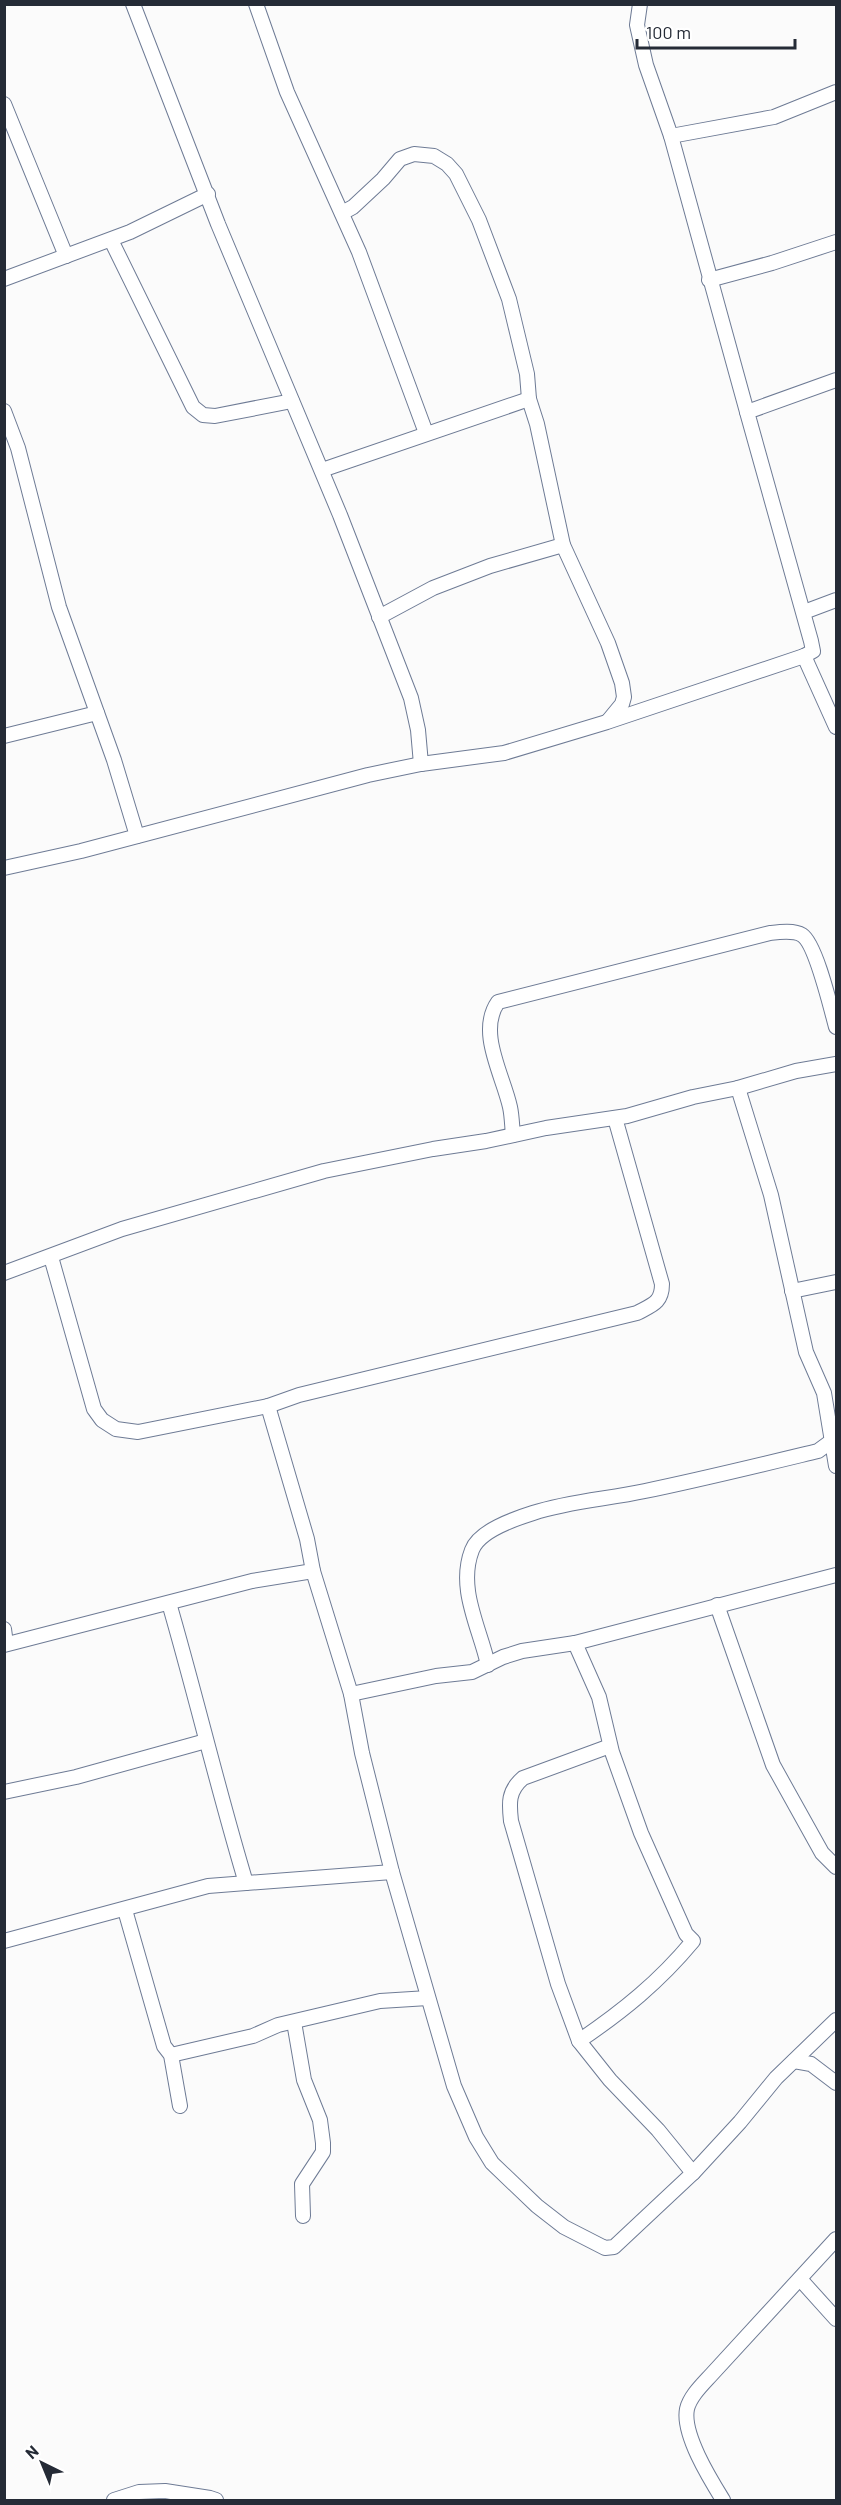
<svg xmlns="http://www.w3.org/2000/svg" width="841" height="2505" font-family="Barlow,sans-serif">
  <rect width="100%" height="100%" fill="#fbfbfb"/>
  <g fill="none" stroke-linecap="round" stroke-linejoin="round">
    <defs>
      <g id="minor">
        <path d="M133 4 218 224 340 515 411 698 418 730 421 764"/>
        <path d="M256 4 287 92 359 252 426 433"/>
        <path d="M640 4 637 25 646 65 671 136 747 412"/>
        <path d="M4 104 66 256"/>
        <path d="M671 136 774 117 836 92"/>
        <path d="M342 213 353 207 383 179 400 159 414 154 434 156 447 164 456 174 479 220 509 299 527 374 529 399 537 424 563 545 608 643 622 683 624 697 622 704 608 721"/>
        <path d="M111 240 193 407 203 415 215 416 292 401"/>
        <path d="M4 279 130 232 208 194"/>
        <path d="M709 280 772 263 836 242"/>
        <path d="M4 411 18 448 59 607 114 760 137 836"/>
        <path d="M322 470 529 399"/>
        <path d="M804 612 836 600"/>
        <path d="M379 617 433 588 490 566 563 545"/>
        <path d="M804 656 836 727"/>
        <path d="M4 736 97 713"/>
        <path d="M4 868 81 851 368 775 421 764 504 753 607 722 804 656 813 651 811 641 747 412 836 380"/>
        <path d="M738 1088 771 1195 806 1352 824 1393 836 1466"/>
        <path d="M513 1135C512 1126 512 1116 510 1107 503 1075 477 1032 498 1002L770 933C779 932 794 930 802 935 816 944 831 1009 836 1027"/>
        <path d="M51 1257 94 1409 102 1420 116 1429 138 1432 268 1406 299 1395 637 1313C652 1305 662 1303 662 1284L615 1118"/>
        <path d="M4 1273 122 1229 324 1171 433 1149 486 1141 546 1128 627 1116 693 1097 738 1088 796 1071 836 1064"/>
        <path d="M792 1291 836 1282"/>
        <path d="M268 1406 307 1539 313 1571 351 1694 362 1753 392 1872 454 2086 476 2137 492 2163 537 2206 564 2227 605 2248 614 2247 693 2173 740 2122 776 2078 836 2020"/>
        <path d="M169 1603C196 1696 218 1790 246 1883"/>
        <path d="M717 1605 773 1765 822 1853 836 1867"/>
        <path d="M4 1629 6 1644"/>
        <path d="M575 1643 599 1697 612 1752 641 1833 686 1934 693 1941C659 1982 623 2011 579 2041"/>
        <path d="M4 1645 252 1581 313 1571"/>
        <path d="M488 1665C480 1628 457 1589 472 1550 479 1531 514 1519 533 1513 569 1501 608 1499 645 1491 703 1479 760 1465 818 1451L833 1440"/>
        <path d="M351 1694 436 1676 472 1672 503 1657 522 1651 575 1643 836 1575"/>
        <path d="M610 1746 523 1778C508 1791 509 1803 511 1821L558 1984 579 2041 610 2080 658 2130 693 2173"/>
        <path d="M4 1792 76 1777 206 1741"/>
        <path d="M125 1910 164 2046 171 2055 180 2106"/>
        <path d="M4 1941 208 1886 392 1872"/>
        <path d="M294 2022 304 2080 320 2120 323 2143V2152L302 2184 303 2216"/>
        <path d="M171 2055 253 2036 278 2025 380 2001 428 1998"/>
        <path d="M794 2061 811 2064 836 2083"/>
        <path d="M800 2279 836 2319"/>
        <path d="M114 2500 139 2492 165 2491 210 2498 216 2500"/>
        <path d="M723 2500C710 2479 682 2434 687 2409 690 2396 703 2384 712 2374L836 2239"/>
      </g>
    </defs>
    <!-- minor casing -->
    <use href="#minor" stroke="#6e7b95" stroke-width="16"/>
    <!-- minor -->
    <use href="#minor" stroke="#fff" stroke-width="14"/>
  </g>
  <!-- border -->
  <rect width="841" height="2505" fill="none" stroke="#252b36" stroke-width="12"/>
  <!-- north arrow -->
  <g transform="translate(42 2463) rotate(317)" stroke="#ffffff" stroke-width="4.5" paint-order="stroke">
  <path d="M0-4.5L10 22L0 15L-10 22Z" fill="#252b36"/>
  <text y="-9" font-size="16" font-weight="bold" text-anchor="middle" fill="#252b36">N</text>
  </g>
  <!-- scale -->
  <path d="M637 39v9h158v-9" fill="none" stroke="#252b36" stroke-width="3"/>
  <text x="646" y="39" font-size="18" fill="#252b36" stroke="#ffffff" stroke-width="4.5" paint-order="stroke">100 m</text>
</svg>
